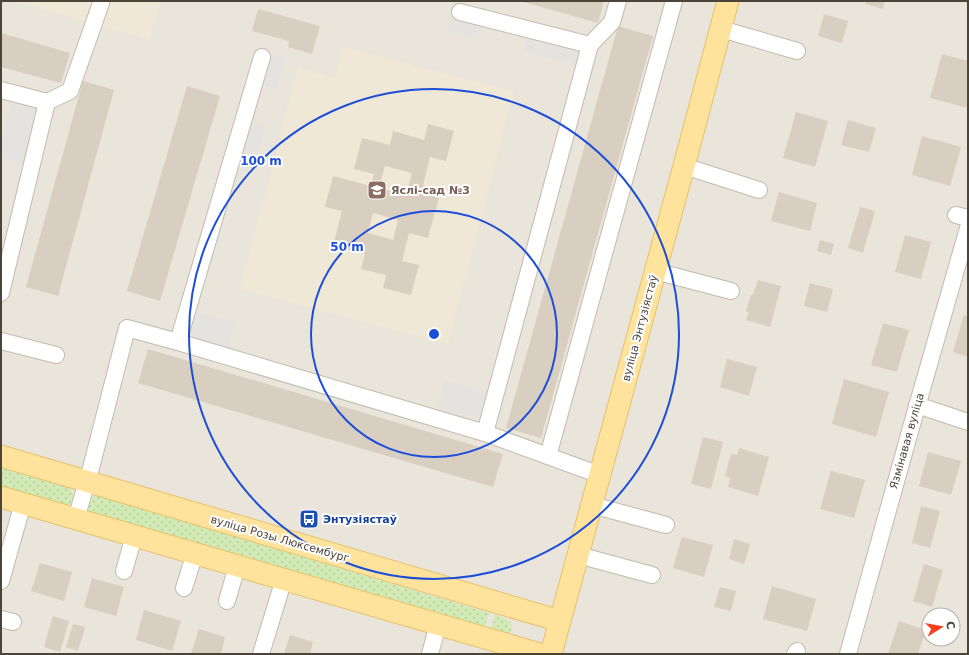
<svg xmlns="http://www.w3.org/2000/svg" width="969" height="655" font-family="'DejaVu Sans',sans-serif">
  <defs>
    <pattern id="grass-dots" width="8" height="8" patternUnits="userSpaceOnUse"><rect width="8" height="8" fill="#d2eab5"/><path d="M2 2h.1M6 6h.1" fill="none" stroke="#b6ca9c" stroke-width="1.8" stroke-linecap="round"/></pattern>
  </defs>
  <rect width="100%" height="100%" fill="#f6f3ec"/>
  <!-- residential -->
  <path fill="#eae5da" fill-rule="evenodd" d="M1 1H968V654H1ZM929 615H953V639H929Z"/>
  <!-- education -->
  <g fill="#efe8d6">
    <path d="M13 1H160L149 40Z"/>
    <path d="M343 47 514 91 448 344 240 289 298 68 335 78Z"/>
  </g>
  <!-- grass -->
  <g fill="url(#grass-dots)">
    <path d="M1 467 66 486C76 492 76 502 65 506L1 488Z"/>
    <path d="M95 496H100L489 613 483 632 90 514C85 506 87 500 95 496Z"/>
    <path d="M495 615C506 618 519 623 508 635L490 634Z"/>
  </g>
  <!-- parking -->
  <g fill="#e5e3e0">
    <path d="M455 1 482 9 474 39 447 31Z"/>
    <path d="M529 31 587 47 582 67 523 51Z"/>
    <path d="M259 51 285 58 276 89 250 81Z"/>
    <path d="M11 101 37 107 23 164 1 158V141Z"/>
    <path d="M246 120 266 126 256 158 236 152Z"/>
    <path d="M193 311 235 322 228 349 186 338Z"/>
    <path d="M445 380 491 393 483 420 438 407Z"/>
  </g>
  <!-- building -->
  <g fill="#d8cfc1" fill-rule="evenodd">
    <path d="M520 1H604L598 23Z"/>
    <path d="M866 1H885L883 9 865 4Z"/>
    <path d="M258 9 320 26 312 54 288 47 289 41 252 31Z"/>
    <path d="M824 14 848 21 842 43 818 36Z"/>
    <path d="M618 26 653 36 541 438 506 428Z"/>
    <path d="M1 33 70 53 61 83 1 67Z"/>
    <path d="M942 54 968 61V108L930 98Z"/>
    <path d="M83 81 114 90 58 296 26 287Z"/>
    <path d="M187 86 220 96 160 301 127 291Z"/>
    <path d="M796 112 828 121 815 167 783 158Z"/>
    <path d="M848 120 876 128 869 152 841 145Z"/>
    <path d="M428 124 454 131 446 161 430 157 423 185 441 190 428 238 409 233 402 261 419 265 411 295 383 288 386 275 361 269 365 254 333 246 342 211 325 207 333 176 371 186 374 174 354 169 362 138 390 145 393 131 424 140ZM385 166 412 173 406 195 379 188ZM373 213 398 220 393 240 368 233Z"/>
    <path d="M922 136 961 147 950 186 912 175Z"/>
    <path d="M779 192 817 203 810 231 771 221Z"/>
    <path d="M860 207 875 211 863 253 848 248Z"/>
    <path d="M905 235 931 242 921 279 895 272Z"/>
    <path d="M820 240 834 244 831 255 817 251Z"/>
    <path d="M758 280 781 286 770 327 746 320 749 312 746 311 751 295H753Z"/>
    <path d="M810 283 833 289 827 312 804 306Z"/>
    <path d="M964 315 968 316V357L953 352Z"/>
    <path d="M883 323 909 330 897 372 871 365Z"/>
    <path d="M148 349 503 454 493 487 138 383Z"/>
    <path d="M727 359 757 367 749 396 720 387Z"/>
    <path d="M844 379 889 392 876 437 832 424Z"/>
    <path d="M703 437 723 442 711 489 691 484Z"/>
    <path d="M739 448 769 457 758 496 728 487 730 478 725 476 731 454 737 455Z"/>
    <path d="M928 452 961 461 951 495 919 486Z"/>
    <path d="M831 471 865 480 854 518 820 509Z"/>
    <path d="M921 506 940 511 930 548 912 543Z"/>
    <path d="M682 537 713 545 704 577 673 568Z"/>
    <path d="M734 539 750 544 744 564 729 559Z"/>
    <path d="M40 563 72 572 64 601 31 591Z"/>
    <path d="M924 564 943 570 932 607 913 601Z"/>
    <path d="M92 578 124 587 116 616 84 607Z"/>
    <path d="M772 586 816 599 807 631 763 619Z"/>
    <path d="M720 587 736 591 731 611 714 607Z"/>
    <path d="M144 610 181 621 172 651 136 640Z"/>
    <path d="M53 616 69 621 60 652 44 647Z"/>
    <path d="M899 621 926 630 918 654H888Z"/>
    <path d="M73 624 85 627 78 651 66 647Z"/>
    <path d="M199 629 225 637 221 654H191Z"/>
    <path d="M290 635 313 642 310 654H284Z"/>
  </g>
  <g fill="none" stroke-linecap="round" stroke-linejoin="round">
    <defs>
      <g id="minor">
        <path d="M721 29 797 51"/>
        <path d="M590 45 612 22 618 1"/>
        <path d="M1 90 47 102 1 293"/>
        <path d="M47 102 70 91 101 3"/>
        <path d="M684 166 759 190"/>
        <path d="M956 215 968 218"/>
        <path d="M655 271 731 291"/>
        <path d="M1 341 56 355"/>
        <path d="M178 342 262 57"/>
        <path d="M917 405 968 422"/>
        <path d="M485 433 600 475"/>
        <path d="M548 456 674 1"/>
        <path d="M592 505 666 525"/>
        <path d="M76 519 91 468 127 328 178 342 485 433 590 45 460 12"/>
        <path d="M578 555 652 575"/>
        <path d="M124 571 134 536"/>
        <path d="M1 581 23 503"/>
        <path d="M184 588 195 553"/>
        <path d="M227 601 237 566"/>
        <path d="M1 619 13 622"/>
        <path d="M261 654 284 579"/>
        <path d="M430 654 438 624"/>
        <path d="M795 654 797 651"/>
        <path d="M848 654 914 417 968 228"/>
      </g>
      <g id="major">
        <path d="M1 456 560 621"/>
        <path d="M1 497 540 654"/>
        <path d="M551 654 684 166 728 1"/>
      </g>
    </defs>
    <!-- minor casing -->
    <use href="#minor" stroke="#c2bbae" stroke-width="18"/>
    <!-- major casing -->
    <use href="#major" stroke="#e6c16a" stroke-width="23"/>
    <!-- minor -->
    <use href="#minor" stroke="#fff" stroke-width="16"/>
    <!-- major -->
    <use href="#major" stroke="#ffe39c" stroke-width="21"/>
  </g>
  <!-- distance rings -->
  <g fill="none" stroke="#1d4ed8" stroke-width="2">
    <circle cx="434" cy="334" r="123"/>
    <circle cx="434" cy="334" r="245"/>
  </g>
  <!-- icons -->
  <defs>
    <symbol id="school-square" viewBox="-11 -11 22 22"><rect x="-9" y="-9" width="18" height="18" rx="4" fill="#8d6e63" stroke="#fff"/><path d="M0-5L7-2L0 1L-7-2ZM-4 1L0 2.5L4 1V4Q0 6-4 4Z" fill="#fff"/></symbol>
    <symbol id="bus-square" viewBox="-11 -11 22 22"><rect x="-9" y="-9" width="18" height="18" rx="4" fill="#1a4fb4" stroke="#fff"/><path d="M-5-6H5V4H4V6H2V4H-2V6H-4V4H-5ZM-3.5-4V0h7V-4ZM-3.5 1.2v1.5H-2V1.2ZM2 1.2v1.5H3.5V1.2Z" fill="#fff"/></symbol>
  </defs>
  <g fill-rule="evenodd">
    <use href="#school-square" x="366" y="179" width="22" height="22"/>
    <use href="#bus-square" x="298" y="508" width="22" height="22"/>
  </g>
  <g text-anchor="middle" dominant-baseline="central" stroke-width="4" stroke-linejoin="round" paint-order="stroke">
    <!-- education labels -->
    <g font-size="11" font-weight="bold" fill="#785e54" stroke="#fff" text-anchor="start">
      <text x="391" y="190">Яслі-сад №3</text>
    </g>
    <!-- street labels -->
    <g font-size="11" fill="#4b4439" stroke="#fff">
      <text transform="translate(640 328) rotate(-75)">вуліца Энтузіястаў</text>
      <text transform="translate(907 441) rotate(-74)">Язмінавая вуліца</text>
      <text transform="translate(280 539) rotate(16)">вуліца Розы Люксембург</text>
    </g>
    <!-- transit labels -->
    <g font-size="11" font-weight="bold" fill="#164399" stroke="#fff" text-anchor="start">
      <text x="323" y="519">Энтузіястаў</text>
    </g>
  </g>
  <circle cx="434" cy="334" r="6" fill="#1d4ed8" stroke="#fff" stroke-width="2"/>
  <g font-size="12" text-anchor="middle" font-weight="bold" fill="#1d4ed8" stroke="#fff" stroke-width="4" stroke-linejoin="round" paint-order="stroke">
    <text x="261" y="165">100 m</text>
    <text x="347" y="251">50 m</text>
  </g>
  <!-- border -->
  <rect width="969" height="655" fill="none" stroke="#4b4439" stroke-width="4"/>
  <!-- north arrow -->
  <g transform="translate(941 627) rotate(79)"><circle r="19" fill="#ffffff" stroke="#b7b4b0"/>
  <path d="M0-3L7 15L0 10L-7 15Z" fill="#fc3f1d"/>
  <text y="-6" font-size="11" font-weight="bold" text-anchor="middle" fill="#4b4439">С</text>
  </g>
</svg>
